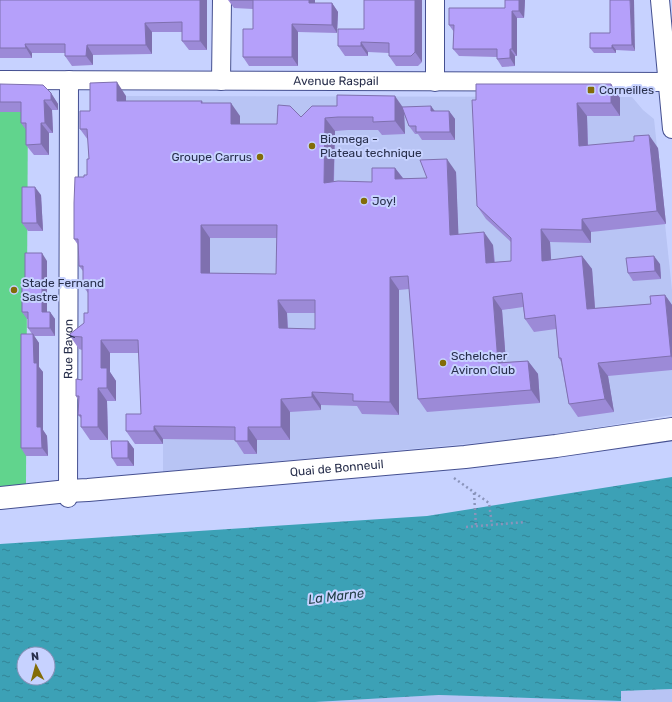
<svg xmlns="http://www.w3.org/2000/svg" width="672" height="702" font-family="Rubik,sans-serif">
  <defs>
    <pattern id="water-ripples" width="26" height="14" patternUnits="userSpaceOnUse"><rect width="26" height="14" fill="#3ca1b6"/><path d="M2 4q2-2 4 0t4 0M15 11q2-2 4 0t4 0" fill="none" stroke="#328496"/></pattern>
  </defs>
  <rect width="100%" height="100%" fill="#c7d2ff"/>
  <!-- built -->
  <g fill="#b8c4f4">
    <path d="M109 96 632 97 643 110 654 119 672 290V415L563 433 508 440 163 472V299Z"/>
    <path d="M672 689V702H315L439 695 621 701V691Z"/>
  </g>
  <!-- grass -->
  <path fill="#61d48d" d="M0 95H28L26 484 0 487Z"/>
  <!-- water -->
  <path fill="url(#water-ripples)" fill-rule="evenodd" d="M672 477V689L621 691V701L439 695 315 702H0V544L427 516ZM24 654H48V678H24Z"/>
  <g fill="none" stroke-linecap="round" stroke-linejoin="round">
    <defs>
      <g id="street">
        <path d="M435 0V82"/>
        <path d="M660 0 672 129"/>
        <path id="s1" d="M0 80 672 82"/>
        <path d="M221 81 222 0"/>
        <path id="s2" d="M68 498 69 80"/>
      </g>
      <g id="secondary">
        <path id="s3" d="M0 498 68 491 88 490 465 457 556 446 672 429"/>
      </g>
    </defs>
    <!-- street casing -->
    <use href="#street" stroke="#455091" stroke-width="20"/>
    <!-- secondary casing -->
    <use href="#secondary" stroke="#455091" stroke-width="24"/>
    <!-- path -->
    <g stroke="#8a94bb" stroke-width="2.5" stroke-dasharray="2 3" stroke-linecap="butt">
      <path d="M454 478 489 503 492 525"/>
      <path d="M474 493 476 526"/>
      <path d="M466 527 526 522"/>
    </g>
    <!-- street -->
    <use href="#street" stroke="#fff" stroke-width="18"/>
    <!-- secondary -->
    <use href="#secondary" stroke="#fff" stroke-width="22"/>
  </g>
  <!-- wall -->
  <g fill="#9c8ad7" fill-rule="evenodd">
    <path d="M0 0H207V50H189L182 41V32H152V54L93 55V65L72 66 65 56V53H32V58H0Z"/>
    <path d="M228 0H315V3H332L338 12 337 33 298 32V66H249L243 57 253 29V9L234 8Z"/>
    <path d="M422 0V62L418 66H396L389 56V53L368 52V56H345L338 46 364 29Z"/>
    <path d="M525 0 524 18H517V56H515V66L502 67 497 59V57L459 56 453 49 454 32 449 25 505 8Z"/>
    <path d="M610 0 635 51 616 50V53H594L590 48 610 33Z"/>
    <path d="M0 84 51 93 58 104V110H52L53 133H49V155H34L26 145V130L21 123V112H0Z"/>
    <path d="M611 84 620 98V116H587L588 145 658 148 666 224 591 232V243L550 242 551 260 582 256 592 269 595 308 651 304 665 295 672 305V370L608 376 614 412 578 417 569 404 561 362 559 358 556 329 534 332 525 319 523 307 502 310 506 362 528 361 538 374 540 403 427 412 418 399 409 289 399 290V415L362 414 357 406 321 405V410L290 412V440H257V454H244L235 440 163 439V444H135L126 431 141 414 139 353H110V372L116 381V401H107L108 440H90L81 427V418L78 415V400L76 396 82 380V350L79 349 70 336 84 323 88 313V293L83 286V271L79 266 78 245 74 239 84 177 87 175 89 159 88 140 80 129 90 111 126 96V101H202L203 103 240 116V124H277L301 117 402 107 435 111H449L455 119V140H422L418 134H415L409 126 404 114 405 134 382 135 378 130H348L335 131 334 182H372L395 168 403 178H427L456 172 458 234 493 245 495 262 511 261V242L486 219 477 206 476 100ZM210 238H277L276 274 210 273ZM287 313H315V329L288 328Z"/>
    <path d="M41 195 43 231H28L22 223Z"/>
    <path d="M47 261V312H50L55 319V336H34L39 343V367L43 372V430L47 436 48 456H26L21 448 32 334 28 328V319H27L22 312 25 281Z"/>
    <path d="M660 264 661 279 633 281 628 273Z"/>
    <path d="M128 441 134 449V466H117L112 458Z"/>
  </g>
  <!-- shaded-wall -->
  <g fill="#7f70af">
    <path d="M200 0H207V50L200 41Z"/>
    <path d="M309 0H315V11L309 3Z"/>
    <path d="M415 0H422V62L415 52Z"/>
    <path d="M519 0H525L524 18 519 11Z"/>
    <path d="M630 0H634L635 51 632 45Z"/>
    <path d="M332 3 338 12 337 33 332 25Z"/>
    <path d="M512 11 517 18V56L512 49Z"/>
    <path d="M145 23 152 32V54L146 45Z"/>
    <path d="M292 24 298 32V66L292 57Z"/>
    <path d="M361 42 368 52V56L361 46Z"/>
    <path d="M25 44 32 53V58L26 48Z"/>
    <path d="M87 45 93 55V65L86 56Z"/>
    <path d="M612 45 616 50V53L612 48Z"/>
    <path d="M510 49 515 56V66L510 58Z"/>
    <path d="M117 82 126 96V114L117 101Z"/>
    <path d="M611 84 620 98V116L611 103Z"/>
    <path d="M51 93 58 104V110L51 100Z"/>
    <path d="M395 96 404 109 405 134 395 121Z"/>
    <path d="M44 100 52 110 53 133 45 123Z"/>
    <path d="M231 103 240 116V137L231 124Z"/>
    <path d="M577 103 587 116 588 159 579 146Z"/>
    <path d="M431 106 437 114 431 111Z"/>
    <path d="M449 111 455 119V140L450 132Z"/>
    <path d="M325 118 335 131 333 196 324 183Z"/>
    <path d="M41 123 49 133V155L41 144Z"/>
    <path d="M649 135 658 148 666 224 657 211Z"/>
    <path d="M447 159 456 172 459 248 450 235Z"/>
    <path d="M395 168 405 181 395 179Z"/>
    <path d="M35 187 41 195 43 231 37 223Z"/>
    <path d="M582 219 591 232V243L582 230Z"/>
    <path d="M201 225 210 238V286L201 273Z"/>
    <path d="M541 229 550 242 552 274 542 261Z"/>
    <path d="M484 232 493 245 495 276 486 263Z"/>
    <path d="M42 253 47 261V319L42 312Z"/>
    <path d="M582 256 592 269 596 322 587 309Z"/>
    <path d="M654 256 660 264 661 279 655 271Z"/>
    <path d="M390 277 399 290V415L390 402Z"/>
    <path d="M665 295 672 305V358L671 356Z"/>
    <path d="M493 297 502 310 507 376 498 363Z"/>
    <path d="M278 300 287 313 288 341 279 328Z"/>
    <path d="M50 312 55 319V336L50 328Z"/>
    <path d="M33 334 39 343V367L43 372V430L47 436 48 456 42 448 37 427 34 363Z"/>
    <path d="M101 340 110 353V372L116 381V401L107 388 101 368Z"/>
    <path d="M528 361 538 374 540 403 531 390Z"/>
    <path d="M598 363 608 376 614 412 605 399Z"/>
    <path d="M98 388 107 401 108 440 98 427Z"/>
    <path d="M312 392 321 405V410L312 397Z"/>
    <path d="M281 399 290 412V440L281 427Z"/>
    <path d="M154 426 163 439V444L154 431Z"/>
    <path d="M248 427 257 440V454L248 441Z"/>
    <path d="M128 441 134 449V466L128 458Z"/>
  </g>
  <!-- building -->
  <g fill="#b5a0fa" stroke="#7f70af" fill-rule="evenodd">
    <path d="M0 0H200V41H182V22L145 23 146 45H87L86 56H65V44H25L26 48H0Z"/>
    <path d="M230 0H309V3H332V25L292 24V57H243V29H253V0Z"/>
    <path d="M364 0H415V52L411 56H389V43L361 42V46H338V29H364Z"/>
    <path d="M505 0H519V11H512V49H510V58L497 59V49H453L454 25H449V8H505Z"/>
    <path d="M610 0H630L632 45H612V48H590V33H610Z"/>
    <path d="M117 82V101H202L201 103H231V124H277L278 105 290 106 301 117 312 106H337V95L395 96V121L373 122V117H338L325 118 324 183 338 181 372 182V168H395V179L427 178 420 160 447 159 450 235 484 232 486 263 511 261V238L477 206 472 100H476V84H611V103H577L579 146 634 141V136L649 135 657 211 582 219V230L541 229 542 261 582 256 587 309 651 304 650 296 665 295 671 356 598 363 605 399 569 404 561 358H559L555 315 525 319 522 293 493 297 498 363 528 361 531 390 418 399 408 276 390 277V402L353 401V394L312 392V397L281 399V427H248V441H235V427L154 426V431H126V414H141L138 340H101V368H107V388H98V427H81V415H78L79 396H76V379L82 380V337L70 336V334L84 323V313H88V286H83V266H79L78 239H74V203L75 177H84V175H87V159H89L87 129H80V111H90V83ZM201 225H277L276 274 201 273ZM278 300H315V329L279 328Z"/>
    <path d="M0 84 43 85 51 93V100H44L45 123H41V144L26 145V123H21V102H0Z"/>
    <path d="M431 106V111H449L450 132H416V126H409L402 107Z"/>
    <path d="M22 187H35L37 223H22Z"/>
    <path d="M25 253H42V312H50V328H28V312H22V281H25Z"/>
    <path d="M654 256 655 271 628 273 626 258Z"/>
    <path d="M21 334H33L34 363H37V427H41L42 448H21Z"/>
    <path d="M111 441H128V458H112Z"/>
  </g>
  <!-- markers -->
  <g fill="#836c08" stroke="#c7d2ff" stroke-width="1.5">
    <rect x="587" y="86" width="8" height="8" rx="2"/>
    <circle cx="312" cy="146" r="4"/>
    <circle cx="260" cy="157" r="4"/>
    <circle cx="364" cy="201" r="4"/>
    <circle cx="14" cy="290" r="4"/>
    <circle cx="443" cy="363" r="4"/>
  </g>
  <g text-anchor="middle" dominant-baseline="central" stroke-width="4" stroke-linejoin="round" paint-order="stroke">
    <!-- street labels -->
    <g font-size="12" fill="#282f4c" stroke="#c7d2ff">
      <text stroke="none"><textPath href="#s1" startOffset="336">Avenue Raspail</textPath></text>
      <text stroke="none"><textPath href="#s2" startOffset="149">Rue Bayon</textPath></text>
      <text stroke="none"><textPath href="#s3" startOffset="338">Quai de Bonneuil</textPath></text>
    </g>
    <!-- poi labels -->
    <g font-size="12" fill="#282f4c" stroke="#c7d2ff" text-anchor="start">
      <text x="599" y="90">Corneilles</text>
      <text x="320" y="139">Biomega -<tspan x="320" dy="14">Plateau technique</tspan></text>
      <text x="252" y="157" text-anchor="end">Groupe Carrus</text>
      <text x="372" y="201">Joy!</text>
      <text x="22" y="283">Stade Fernand<tspan x="22" dy="14">Sastre</tspan></text>
      <text x="451" y="356">Schelcher<tspan x="451" dy="14">Aviron Club</tspan></text>
    </g>
    <!-- water labels -->
    <g font-size="13" font-style="italic" fill="#203e45" stroke="#c7d2ff">
      <text transform="translate(336 596) rotate(-7)">La Marne</text>
    </g>
  </g>
  <!-- north arrow -->
  <g transform="translate(36 666) rotate(354)"><circle r="19" fill="#c7d2ff" stroke="#8791b7"/>
  <path d="M0-3L7 15L0 10L-7 15Z" fill="#836c08"/>
  <text y="-6" font-size="11" font-weight="bold" text-anchor="middle" fill="#282f4c">N</text>
  </g>
</svg>
